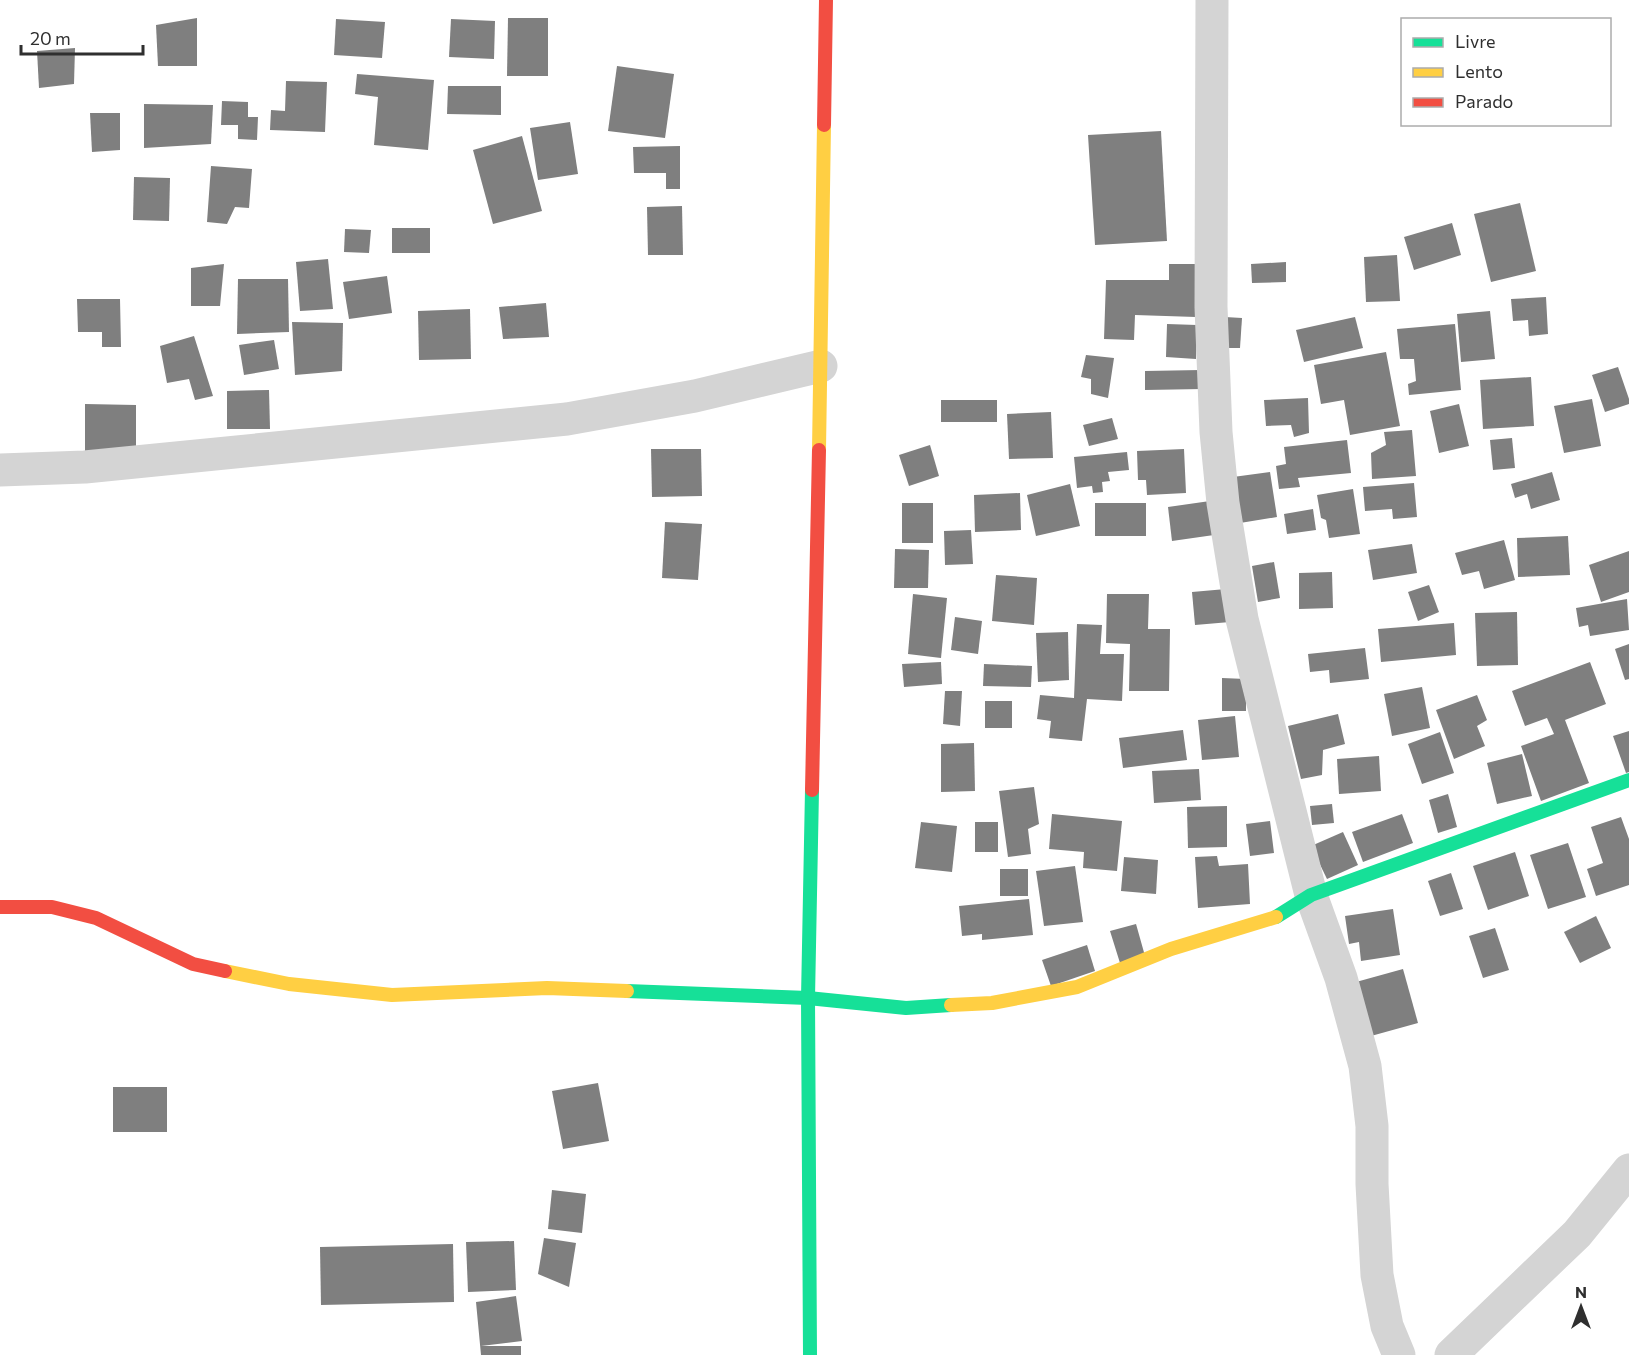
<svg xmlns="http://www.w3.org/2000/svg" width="1629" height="1355" font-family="Commissioner,sans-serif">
  <rect width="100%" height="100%" fill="#fff"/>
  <!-- building -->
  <g fill="#7f7f7f">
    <path d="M197 18V66H158L156 25Z"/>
    <path d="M508 18H548V76H507Z"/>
    <path d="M336 19 385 22 382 58 334 55Z"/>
    <path d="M451 19 495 21 494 59 449 57Z"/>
    <path d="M75 48 74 84 39 88 37 51Z"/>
    <path d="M617 66 674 74 665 138 608 131Z"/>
    <path d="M357 74 434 80 428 150 374 145 378 97 355 94Z"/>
    <path d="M286 81 327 82 325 132 270 130 271 110 285 111Z"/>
    <path d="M448 86H501V115L447 114Z"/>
    <path d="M222 101 248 102V117H258L257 140 238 139V125H221Z"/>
    <path d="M144 104 213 105 211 144 144 148Z"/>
    <path d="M90 113H120V150L92 152Z"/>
    <path d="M570 122 578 174 538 180 530 128Z"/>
    <path d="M1161 131 1167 241 1095 245 1088 135Z"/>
    <path d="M522 136 542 211 493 224 473 150Z"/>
    <path d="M680 146V189H666V173H634L633 147Z"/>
    <path d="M211 166 252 169 249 208 235 207 227 224 207 222Z"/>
    <path d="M134 177 170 178 169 221 133 220Z"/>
    <path d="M1520 203 1536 271 1491 282 1474 214Z"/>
    <path d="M682 206 683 255H648L647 207Z"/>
    <path d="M1452 223 1461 255 1414 270 1404 237Z"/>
    <rect x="392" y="228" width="38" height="25"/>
    <path d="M345 229 371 230 369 253 344 252Z"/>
    <path d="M1397 255 1400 301 1366 302 1364 257Z"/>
    <path d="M328 259 333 309 300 311 296 262Z"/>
    <path d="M1286 262V282L1252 283 1251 264Z"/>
    <path d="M224 264 220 306H191V268Z"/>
    <path d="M1169 264H1197L1196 317 1135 315 1134 340 1104 339 1106 280H1169Z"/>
    <path d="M387 276 392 313 349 319 343 282Z"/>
    <path d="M238 279H288L289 332 237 334Z"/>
    <path d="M1546 297 1548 334 1529 336 1528 320 1513 321 1511 299Z"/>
    <path d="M77 299H120L121 347H102V332H78Z"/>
    <path d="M546 303 549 337 503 339 499 307Z"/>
    <path d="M470 309 471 359 419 360 418 311Z"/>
    <path d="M1490 311 1495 359 1461 362 1457 314Z"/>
    <path d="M1225 317 1242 318 1240 348H1223Z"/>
    <path d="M1355 317 1363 348 1304 362 1296 330Z"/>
    <path d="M292 322 343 323 342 371 295 375Z"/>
    <path d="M1167 324 1197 325 1196 359 1166 357Z"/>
    <path d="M1455 324 1461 390 1409 395 1408 384 1416 381 1414 359H1400L1397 329Z"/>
    <path d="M194 336 213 396 195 400 189 379 167 383 160 346Z"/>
    <path d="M274 340 279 369 244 375 239 345Z"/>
    <path d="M1386 352 1400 426 1350 435 1344 400 1321 404 1314 365Z"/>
    <path d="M1086 355 1114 358 1108 398 1091 394V379L1081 377Z"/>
    <path d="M1618 367 1629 399V404L1605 412 1592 375Z"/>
    <path d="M1201 370 1202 389 1145 390V371Z"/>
    <path d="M1531 377 1534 426 1483 429 1480 380Z"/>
    <path d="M269 390 270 429H227V391Z"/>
    <path d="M1308 398 1309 433 1294 437 1291 425 1266 426 1264 400Z"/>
    <path d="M1592 399 1601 446 1564 453 1554 406Z"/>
    <rect x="941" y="400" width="56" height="22"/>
    <path d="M85 404 136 405V455H85Z"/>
    <path d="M1459 404 1469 446 1439 453 1430 411Z"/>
    <path d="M1051 412 1053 458 1009 459 1007 414Z"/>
    <path d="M1112 418 1118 439 1089 446 1083 425Z"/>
    <path d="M1412 430 1416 476 1372 479 1371 453 1386 445 1384 432Z"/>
    <path d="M1512 438 1515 468 1493 470 1490 440Z"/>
    <path d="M1347 440 1351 473 1298 478 1300 487 1279 489 1276 466 1286 464 1284 447Z"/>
    <path d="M930 445 939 476 909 486 899 455Z"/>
    <path d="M651 449H701L702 496 652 497Z"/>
    <path d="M1184 449 1186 493 1147 495 1146 480H1138L1137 451Z"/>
    <path d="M1127 452 1129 470 1108 472 1110 481 1102 482 1103 492 1093 493 1092 486 1077 488 1074 457Z"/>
    <path d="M1270 472 1277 517 1240 523 1233 477Z"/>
    <path d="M1552 472 1560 500 1531 509 1527 494 1515 498 1511 484Z"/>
    <path d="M1414 483 1417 517 1393 519 1392 509 1365 511 1363 487Z"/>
    <path d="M1070 484 1080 526 1036 536 1027 495Z"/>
    <path d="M1353 489 1360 534 1329 538 1326 520 1321 518 1317 495Z"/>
    <path d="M1020 493 1021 530 975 532 974 495Z"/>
    <path d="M1217 500 1221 534 1172 541 1168 507Z"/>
    <rect x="902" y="503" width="31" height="40"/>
    <rect x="1095" y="503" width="51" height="33"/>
    <path d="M1313 509 1316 530 1287 534 1284 514Z"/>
    <path d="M665 522 702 524 698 580 662 578Z"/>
    <path d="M971 530 973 564 945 565 944 531Z"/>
    <path d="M1568 536 1570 575 1518 577 1517 538Z"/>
    <path d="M1504 540 1515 580 1484 589 1479 571 1462 575 1455 553Z"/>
    <path d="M1412 544 1417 573 1373 580 1368 550Z"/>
    <path d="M895 549 929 550 928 588H894Z"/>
    <path d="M1629 551V592L1601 602 1589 565Z"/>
    <path d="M1274 562 1280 598 1258 602 1252 566Z"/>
    <path d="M1332 572 1333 608 1299 609V573Z"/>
    <path d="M996 575 1037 578 1034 625 992 621Z"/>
    <path d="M1429 585 1439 612 1418 621 1408 592Z"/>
    <path d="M1226 589 1230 622 1195 625 1192 592Z"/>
    <path d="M913 594 947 598 941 658 908 654Z"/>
    <path d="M1107 594H1149L1148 629H1170L1169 691H1129L1130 644 1106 643Z"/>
    <path d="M1627 599 1629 630 1590 636 1588 625 1579 627 1576 608Z"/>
    <path d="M1517 612 1518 665 1477 666 1475 613Z"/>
    <path d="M955 617 982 621 978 654 951 650Z"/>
    <path d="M1454 623 1456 655 1381 662 1378 629Z"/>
    <path d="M1077 624 1102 625 1100 654H1124L1122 701 1087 699 1082 741 1049 738 1051 721 1037 719 1040 695 1074 698Z"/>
    <path d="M1068 632 1069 680 1038 682 1036 633Z"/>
    <path d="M1629 644V679L1625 680 1615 649Z"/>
    <path d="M1365 648 1369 679 1330 683 1329 670 1310 672 1308 654Z"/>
    <path d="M941 662 942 684 904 687 902 664Z"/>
    <path d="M1590 662 1606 704 1565 720 1589 783 1541 801 1521 746 1554 734 1547 718 1525 726 1512 691Z"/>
    <path d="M984 664 1032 666 1031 687 983 686Z"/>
    <path d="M1222 678 1246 679V711H1222Z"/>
    <path d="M1422 687 1430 728 1392 736 1384 694Z"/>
    <path d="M945 691H962L960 726 943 724Z"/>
    <path d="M1477 695 1487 720 1477 726 1485 746 1454 759 1436 710Z"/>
    <rect x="985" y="701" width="27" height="27"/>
    <path d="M1338 714 1345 744 1323 750 1322 775 1301 779 1288 726Z"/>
    <path d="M1235 716 1239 757 1202 760 1198 720Z"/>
    <path d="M1183 730 1187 760 1123 768 1119 738Z"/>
    <path d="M1629 731V772L1626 773 1613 736Z"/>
    <path d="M1440 732 1454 773 1422 784 1408 744Z"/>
    <path d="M974 743 975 791 941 792V744Z"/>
    <path d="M1522 754 1532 796 1497 804 1487 763Z"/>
    <path d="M1379 756 1381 791 1339 794 1337 759Z"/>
    <path d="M1199 769 1201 800 1154 803 1152 771Z"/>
    <path d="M1034 787 1039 824 1028 829 1031 854 1008 857 999 791Z"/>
    <path d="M1448 794 1457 827 1438 833 1429 800Z"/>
    <path d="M1332 804 1334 823 1312 825 1310 806Z"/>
    <path d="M1227 806V847L1188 848 1187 807Z"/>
    <path d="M1052 814 1122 821 1117 871 1083 868 1084 852 1049 849Z"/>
    <path d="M1402 814 1413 843 1363 862 1352 832Z"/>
    <path d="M1621 817 1629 839V885L1596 896 1587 869 1603 863 1591 827Z"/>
    <path d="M1270 821 1274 853 1250 856 1246 824Z"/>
    <path d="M921 822 957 826 952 872 915 868Z"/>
    <rect x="975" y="822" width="23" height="30"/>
    <path d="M1343 832 1358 865 1327 879 1311 846Z"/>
    <path d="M1568 843 1586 897 1548 909 1530 855Z"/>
    <path d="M1515 852 1529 896 1488 910 1473 866Z"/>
    <path d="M1217 856 1219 866 1248 864 1250 904 1198 908 1195 857Z"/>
    <path d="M1124 857 1158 860 1156 894 1121 891Z"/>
    <path d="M1075 866 1083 922 1044 926 1036 871Z"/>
    <rect x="1000" y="869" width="28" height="27"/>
    <path d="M1451 873 1463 909 1440 916 1428 881Z"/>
    <path d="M1029 899 1033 935 982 940V934L962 936 959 906Z"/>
    <path d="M1393 909 1400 955 1361 961 1359 942 1349 944 1345 916Z"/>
    <path d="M1596 916 1611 948 1580 963 1564 932Z"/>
    <path d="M1136 924 1145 956 1120 963 1110 931Z"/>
    <path d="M1495 928 1509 970 1483 978 1469 936Z"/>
    <path d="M1087 945 1095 971 1051 986 1042 960Z"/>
    <path d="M1403 969 1418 1023 1371 1036 1356 982Z"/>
    <path d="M598 1083 609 1141 563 1149 552 1091Z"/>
    <rect x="113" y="1087" width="54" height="45"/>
    <path d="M552 1190 586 1194 582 1233 548 1229Z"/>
    <path d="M544 1238 576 1243 569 1287 538 1274Z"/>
    <path d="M514 1241 516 1290 468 1292 466 1242Z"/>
    <path d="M453 1244 454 1302 321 1305 320 1247Z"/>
    <path d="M516 1296 522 1341 481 1346H521V1355H481L476 1302Z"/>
  </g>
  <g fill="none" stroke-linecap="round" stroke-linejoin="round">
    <!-- street -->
    <g stroke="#d4d4d4" stroke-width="33">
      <path d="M1212 0 1211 307 1216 432 1223 503 1242 619 1311 895 1341 978 1365 1066 1372 1126V1184L1377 1275 1387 1326 1399 1355"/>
      <path d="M0 470 85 467 567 419 695 396 821 366"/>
      <path d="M1451 1355 1577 1234 1629 1170"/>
    </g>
    <!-- fast -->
    <g stroke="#16e098" stroke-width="14">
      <path d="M1276 917 1311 895 1629 780"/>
      <path d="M627 991 808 998 906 1008 951 1005"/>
      <path d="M810 1355 808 998 812 790"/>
    </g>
    <!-- slow -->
    <g stroke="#ffcf43" stroke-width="14">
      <path d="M819 450 824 125"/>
      <path d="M225 971 289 984 392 995 547 988 627 991"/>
      <path d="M951 1005 992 1003 1077 987 1171 949 1276 917"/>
    </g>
    <!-- jam -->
    <g stroke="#f24e42" stroke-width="14">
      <path d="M824 125 826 0"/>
      <path d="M812 790 819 450"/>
      <path d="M0 907H52L96 918 193 964 225 971"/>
    </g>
  </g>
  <!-- legend -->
  <rect x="1401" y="18" width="210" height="108" fill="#ffffff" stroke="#acacac" stroke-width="1.5"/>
  <rect x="1413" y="38" width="30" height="9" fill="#16e098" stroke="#acacac" stroke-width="1.5"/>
  <text x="1455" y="48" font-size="18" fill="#2f2f2f">Livre</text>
  <rect x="1413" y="68" width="30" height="9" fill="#ffcf43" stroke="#acacac" stroke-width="1.5"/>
  <text x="1455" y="78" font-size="18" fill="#2f2f2f">Lento</text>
  <rect x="1413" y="98" width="30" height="9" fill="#f24e42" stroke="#acacac" stroke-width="1.5"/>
  <text x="1455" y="108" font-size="18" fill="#2f2f2f">Parado</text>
  <!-- north arrow -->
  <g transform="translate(1581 1307)" stroke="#ffffff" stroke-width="4.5" paint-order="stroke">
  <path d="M0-4.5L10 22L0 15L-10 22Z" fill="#2f2f2f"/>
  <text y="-9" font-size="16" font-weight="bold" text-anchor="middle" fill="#2f2f2f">N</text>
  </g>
  <!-- scale -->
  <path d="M21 45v9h122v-9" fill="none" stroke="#2f2f2f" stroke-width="3"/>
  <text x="30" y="45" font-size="18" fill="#2f2f2f" stroke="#ffffff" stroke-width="4.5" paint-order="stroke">20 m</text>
</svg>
